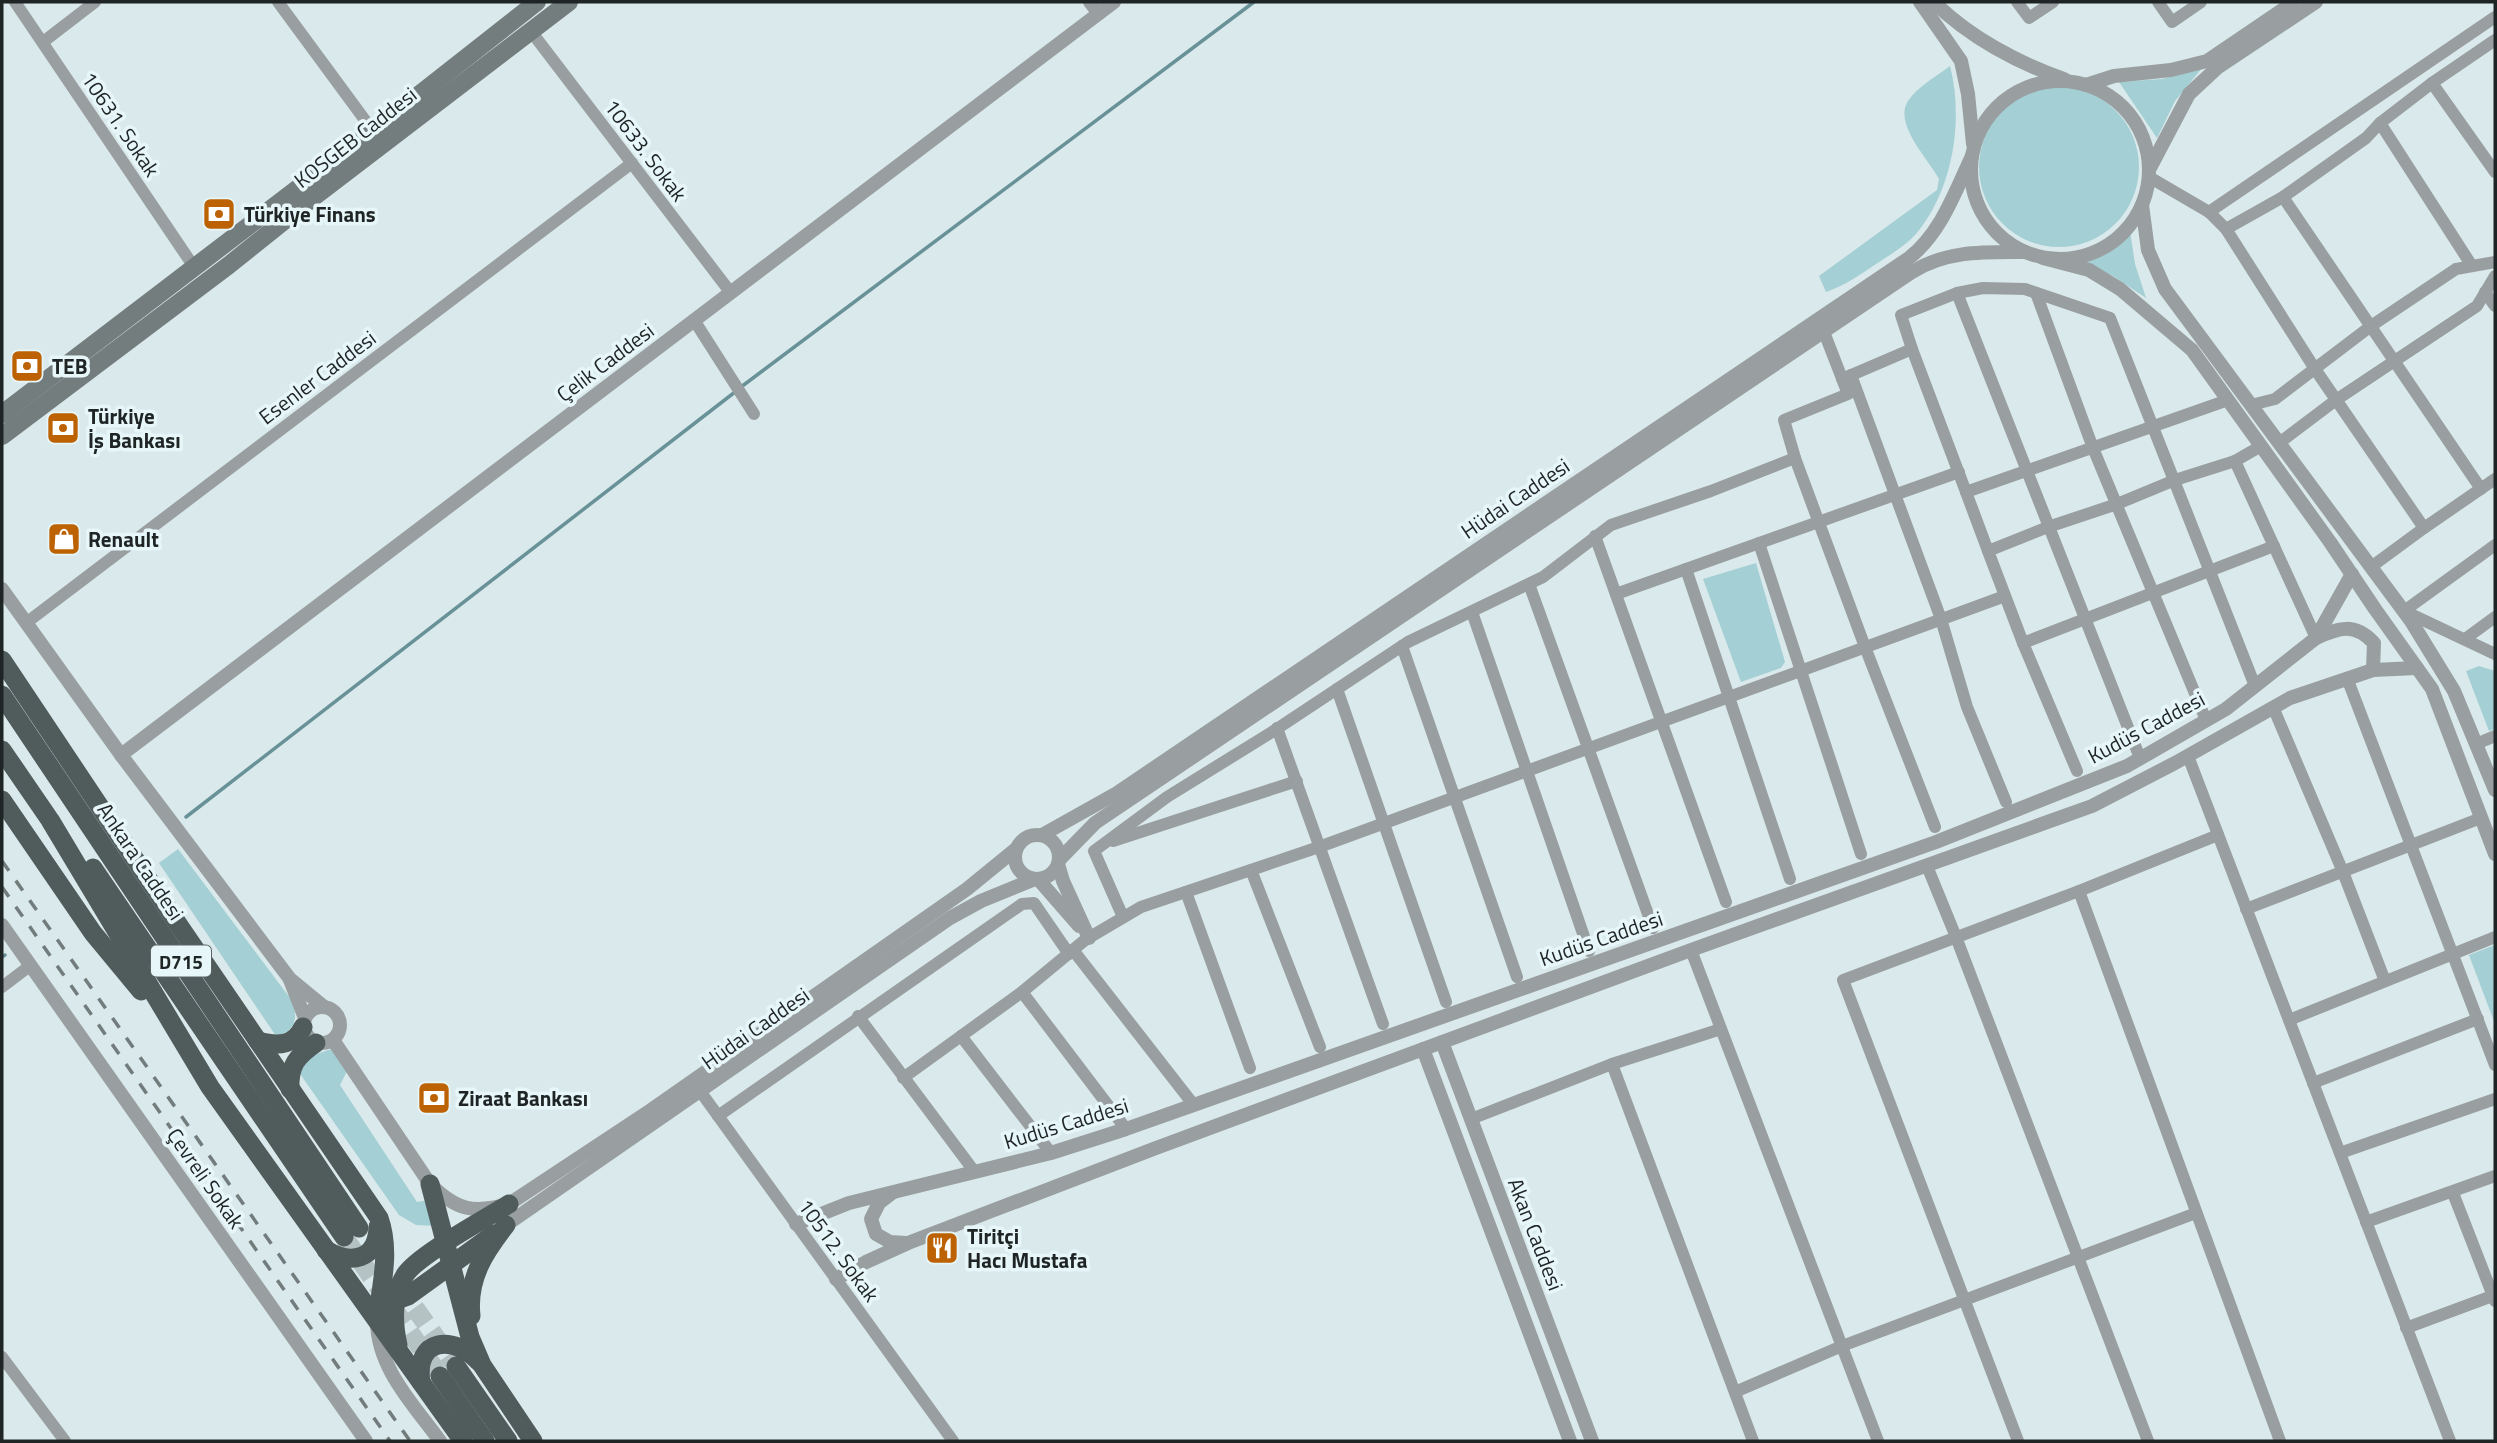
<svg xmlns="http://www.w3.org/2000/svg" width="2497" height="1443" font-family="'Titillium Web',sans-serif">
  <rect width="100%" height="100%" fill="#dae9eb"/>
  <!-- green -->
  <g fill="#a4cfd4">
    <path d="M1950 66C1964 120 1953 190 1916 234 1904 247 1888 256 1873 266 1858 276 1844 286 1826 292L1819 276 1937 190 1939 179C1929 160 1893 124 1908 101 1917 87 1937 76 1950 66Z"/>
    <path d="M2202 68 2175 101 2157 138 2119 82 2162 79Z"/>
    <circle cx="2059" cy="167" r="80"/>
    <path d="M2130 231 2135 264 2146 298 2113 276 2078 261 2105 251Z"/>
    <path d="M1756 563 1785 662 1781 668 1741 682 1703 579Z"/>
    <path d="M2479 666 2495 671V729L2489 731 2466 671Z"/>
    <path d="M178 849 290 998C299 1016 297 1031 276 1036L159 863Z"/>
    <path d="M2495 945V1024L2469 955Z"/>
    <path d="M334 1048 347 1071 340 1085 417 1202 430 1200 436 1226 416 1225 399 1215 298 1071 308 1057Z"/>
  </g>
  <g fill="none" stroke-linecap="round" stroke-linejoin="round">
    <!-- stream -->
    <g stroke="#689297" stroke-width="3.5">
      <path d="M741 387 1254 2"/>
      <path d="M186 817 735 392"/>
      <path d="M2 957 5 955"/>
    </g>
    <!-- trunk-tunnel -->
    <g stroke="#b5c2c3" stroke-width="19" stroke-dasharray="19 10" stroke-linecap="butt">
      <path d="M344 1237 440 1376"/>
      <path d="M398 1284 456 1366"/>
    </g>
    <!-- minor -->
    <g stroke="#999fa0" stroke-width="12">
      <path d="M15 2 194 267"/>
      <path d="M278 2 373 131"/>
      <path d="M2017 2 2029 18 2053 2"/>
      <path d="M2158 2 2172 22 2201 2"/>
      <path d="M530 30 731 293"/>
      <path d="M43 42 95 2"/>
      <path d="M2432 83 2495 172"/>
      <path d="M2380 123 2472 266"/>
      <path d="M2149 177 2209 212 2226 229 2315 369 2424 528"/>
      <path d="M2283 197 2481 489"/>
      <path d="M2209 212 2495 17"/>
      <path d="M2226 229 2283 197 2366 138 2380 123 2432 83 2495 40"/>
      <path d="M2485 292 2495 306"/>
      <path d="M1957 293 2140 758"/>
      <path d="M2036 293 2093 448 2206 720"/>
      <path d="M694 320 754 414"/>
      <path d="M1912 349 1966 492 2228 400"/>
      <path d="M1851 375 1941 619 1967 707 2006 802"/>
      <path d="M1842 379 1912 349 1901 315 1957 293 1983 288 2025 289 2110 318 2255 686"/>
      <path d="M2251 405 2275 399 2371 326 2456 269 2495 262"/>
      <path d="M2279 443 2336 400 2477 306 2495 276"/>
      <path d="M2261 446 2235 461 2316 638"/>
      <path d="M1795 458 1865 647 1935 827"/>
      <path d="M1966 492 1988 551"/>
      <path d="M1595 536 1726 902"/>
      <path d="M1759 543 1861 854"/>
      <path d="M2495 545 2404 611 2495 654"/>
      <path d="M2371 567 2424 528 2495 479"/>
      <path d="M1686 569 1790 879"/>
      <path d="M1529 584 1653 928"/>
      <path d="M1616 594 1959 472"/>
      <path d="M1472 612 1589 951"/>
      <path d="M26 623 632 163"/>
      <path d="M2465 639 2495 617"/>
      <path d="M2023 643 2274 546"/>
      <path d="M1402 646 1517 977"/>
      <path d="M2347 678 2495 1065"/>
      <path d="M1337 689 1446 1002"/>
      <path d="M2273 707 2343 872 2385 981"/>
      <path d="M1277 728 1383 1024"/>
      <path d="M2476 744 2495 736"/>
      <path d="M2188 756 2450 1441"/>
      <path d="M2077 771 2023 643 1988 551 2048 527 2117 504 2175 480 2235 461"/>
      <path d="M2218 835 2079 891 2280 1441"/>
      <path d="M1113 841 1297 781"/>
      <path d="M1927 866 1956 937 2148 1441"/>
      <path d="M1251 870 1320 1047"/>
      <path d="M1186 892 1250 1068"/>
      <path d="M2246 909 2481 818"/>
      <path d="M1123 917 1094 851 1167 797 1272 732 1408 642 1543 577 1611 525 1711 491 1795 458 1784 420 1848 394 1824 332"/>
      <path d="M1073 950 1193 1104"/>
      <path d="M1691 950 1878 1441"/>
      <path d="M2 987 31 965"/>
      <path d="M1022 992 1126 1129"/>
      <path d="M858 1016 974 1171"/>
      <path d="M2289 1020 2495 937"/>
      <path d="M961 1036 1051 1153"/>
      <path d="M1612 1064 1753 1441"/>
      <path d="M903 1078 1022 992 1085 940 1141 907 1319 847 2005 596"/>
      <path d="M2313 1083 2478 1019"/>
      <path d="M695 1084 953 1441"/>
      <path d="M718 1116 1022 904 1034 903 1069 954"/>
      <path d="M1471 1119 1612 1064 1721 1029"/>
      <path d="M2340 1153 2495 1099"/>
      <path d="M2453 1193 2495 1301"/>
      <path d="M2366 1222 2495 1176"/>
      <path d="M2406 1328 2495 1295"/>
      <path d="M2 1357 65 1441"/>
      <path d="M1735 1392 1842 1346 2196 1213"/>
      <path d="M2018 1441 1843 980 2079 891"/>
    </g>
    <!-- tertiary -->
    <g stroke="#999fa0" stroke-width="14">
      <path d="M1090 2 1099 13"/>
      <path d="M1920 2 1961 61 1968 94 1973 144"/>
      <path d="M1934 2C1969 37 2018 63 2064 79"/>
      <circle cx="2060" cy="170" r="89"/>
      <path d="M2086 85 2114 76 2171 70 2207 61 2294 2"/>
      <path d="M2150 168 2189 94 2217 68 2316 2"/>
      <path d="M2142 205 2148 250 2165 289 2411 621 2454 691 2495 790"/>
      <path d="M2043 258 2089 270 2120 289 2192 350 2330 542 2375 609 2432 689 2495 854"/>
      <path d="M2 589 121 755 290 979 324 1007"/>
      <path d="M2316 638C2339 628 2354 622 2374 643L2373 670"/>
      <path d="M121 755 1114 2"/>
      <circle cx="1037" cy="857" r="22"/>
      <path d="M1042 835 1117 793 1909 258C1941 233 1955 192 1972 156"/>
      <path d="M1059 860 1095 823 1912 272C1947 250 1985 252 2025 252"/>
      <path d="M1058 864 1063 881 1089 938"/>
      <path d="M1038 879 1079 926"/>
      <path d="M2 925 366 1441"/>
      <path d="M290 980 305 1018"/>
      <circle cx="322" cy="1025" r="18"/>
      <path d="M333 1040 430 1184C456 1210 473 1214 509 1204L651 1110 967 889 1016 849"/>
      <path d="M1442 1042 1592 1441"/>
      <path d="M1423 1049 1570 1441"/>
      <path d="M892 1193 879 1203 871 1219 876 1234 890 1242 906 1243"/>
      <path d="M796 1224 849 1203 1051 1153 1126 1129 1936 842 2127 766 2226 709 2316 638 2352 574"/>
      <path d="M506 1225 950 918 981 901 1035 879"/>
      <path d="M836 1279 866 1262 908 1243 1156 1148 1691 950 2092 806 2175 763 2290 698 2373 670 2417 668"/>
      <path d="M377 1321C377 1368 414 1405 440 1441"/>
    </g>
    <!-- secondary -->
    <g stroke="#747d7e" stroke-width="18">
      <path d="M2 414 373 131 537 2"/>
      <path d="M2 436 229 265 319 193 569 2"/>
    </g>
    <!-- trunk -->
    <g stroke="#505b5c" stroke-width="19">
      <path d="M2 660 180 927 379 1218C391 1252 381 1286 377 1320"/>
      <path d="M2 695 359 1228"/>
      <path d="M2 750 50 820 210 1087 463 1441"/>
      <path d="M2 800 93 933 141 991"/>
      <path d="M93 868 344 1237"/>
      <path d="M258 1041C276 1046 294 1047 303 1027"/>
      <path d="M290 1089C289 1065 297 1056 316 1043"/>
      <path d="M430 1184 470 1337 482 1365 533 1441"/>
      <path d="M326 1250C351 1265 377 1260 378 1227"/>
      <path d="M388 1303 408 1296 494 1234"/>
      <path d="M471 1316C467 1279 484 1253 506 1225"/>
      <path d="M398 1345C393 1323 392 1295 405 1275 418 1255 485 1219 509 1204"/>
      <path d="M456 1366 508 1441"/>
      <path d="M440 1376 485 1441"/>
      <path d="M421 1382C414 1338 454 1334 479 1362"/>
    </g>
    <!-- rail -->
    <g stroke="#727c7d" stroke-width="3.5" stroke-dasharray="12 12" stroke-linecap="butt">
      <path d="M2 861 410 1441"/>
      <path d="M2 887 390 1441"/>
    </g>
  </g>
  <!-- icons -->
  <defs>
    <symbol id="bank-square" viewBox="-11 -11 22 22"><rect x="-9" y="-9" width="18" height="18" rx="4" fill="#bc6203" stroke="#e7f6f8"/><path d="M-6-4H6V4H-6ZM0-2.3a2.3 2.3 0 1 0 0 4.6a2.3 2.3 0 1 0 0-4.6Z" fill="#fff"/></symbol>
    <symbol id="shop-square" viewBox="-11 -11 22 22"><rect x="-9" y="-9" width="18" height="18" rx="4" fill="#bc6203" stroke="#e7f6f8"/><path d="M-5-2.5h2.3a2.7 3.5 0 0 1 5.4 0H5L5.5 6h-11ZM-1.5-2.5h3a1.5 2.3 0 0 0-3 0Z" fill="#fff"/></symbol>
    <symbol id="restaurant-square" viewBox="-11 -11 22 22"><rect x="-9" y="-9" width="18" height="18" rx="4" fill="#bc6203" stroke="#e7f6f8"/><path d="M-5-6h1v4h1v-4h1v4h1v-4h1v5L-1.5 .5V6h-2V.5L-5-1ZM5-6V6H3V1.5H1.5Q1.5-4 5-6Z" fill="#fff"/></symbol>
  </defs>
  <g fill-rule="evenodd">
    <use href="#bank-square" x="200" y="195" width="38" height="38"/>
    <use href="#bank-square" x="8" y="347" width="38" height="38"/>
    <use href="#bank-square" x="44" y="409" width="38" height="38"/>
    <use href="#shop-square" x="45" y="520" width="38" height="38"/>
    <use href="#bank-square" x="415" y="1079" width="38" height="38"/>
    <use href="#restaurant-square" x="923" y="1229" width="38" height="38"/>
  </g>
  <g text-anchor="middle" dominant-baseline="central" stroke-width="7" stroke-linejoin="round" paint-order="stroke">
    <!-- shield labels -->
    <rect fill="#e7f6f8" stroke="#5b6364" stroke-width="2" x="151" y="945.5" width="60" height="31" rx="5"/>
    <g font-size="19" font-weight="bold" fill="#1f2425">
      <text x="181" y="961">D715</text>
    </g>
    <!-- street labels -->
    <g font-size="21" fill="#1f2425" stroke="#e7f6f8">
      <text transform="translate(121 124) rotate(56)">10631. Sokak</text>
      <text transform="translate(355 137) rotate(-38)">KOSGEB Caddesi</text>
      <text transform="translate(646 150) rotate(53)">10633. Sokak</text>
      <text transform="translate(605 362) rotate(-37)">Çelik Caddesi</text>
      <text transform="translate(317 377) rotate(-37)">Esenler Caddesi</text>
      <text transform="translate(1515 498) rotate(-34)">Hüdai Caddesi</text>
      <text transform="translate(2146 727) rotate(-28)">Kudüs Caddesi</text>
      <text transform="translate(141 861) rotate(56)">Ankara Caddesi</text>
      <text transform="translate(1601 938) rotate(-19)">Kudüs Caddesi</text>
      <text transform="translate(755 1028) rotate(-35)">Hüdai Caddesi</text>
      <text transform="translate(1066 1123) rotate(-17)">Kudüs Caddesi</text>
      <text transform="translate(206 1178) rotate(55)">Çevreli Sokak</text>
      <text transform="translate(1536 1234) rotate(69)">Akan Caddesi</text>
      <text transform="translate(839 1250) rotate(54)">10512. Sokak</text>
    </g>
    <!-- poi labels -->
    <g font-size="21" font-weight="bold" fill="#1f2425" stroke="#e7f6f8" text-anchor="start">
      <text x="244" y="214">Türkiye Finans</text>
      <text x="52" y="366">TEB</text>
      <text x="88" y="416">Türkiye<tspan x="88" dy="24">İş Bankası</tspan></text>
      <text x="88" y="539">Renault</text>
      <text x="458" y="1098">Ziraat Bankası</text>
      <text x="967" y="1236">Tiritçi<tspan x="967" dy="24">Hacı Mustafa</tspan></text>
    </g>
  </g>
  <!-- border -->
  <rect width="2497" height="1443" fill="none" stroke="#1f2425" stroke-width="7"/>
</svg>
